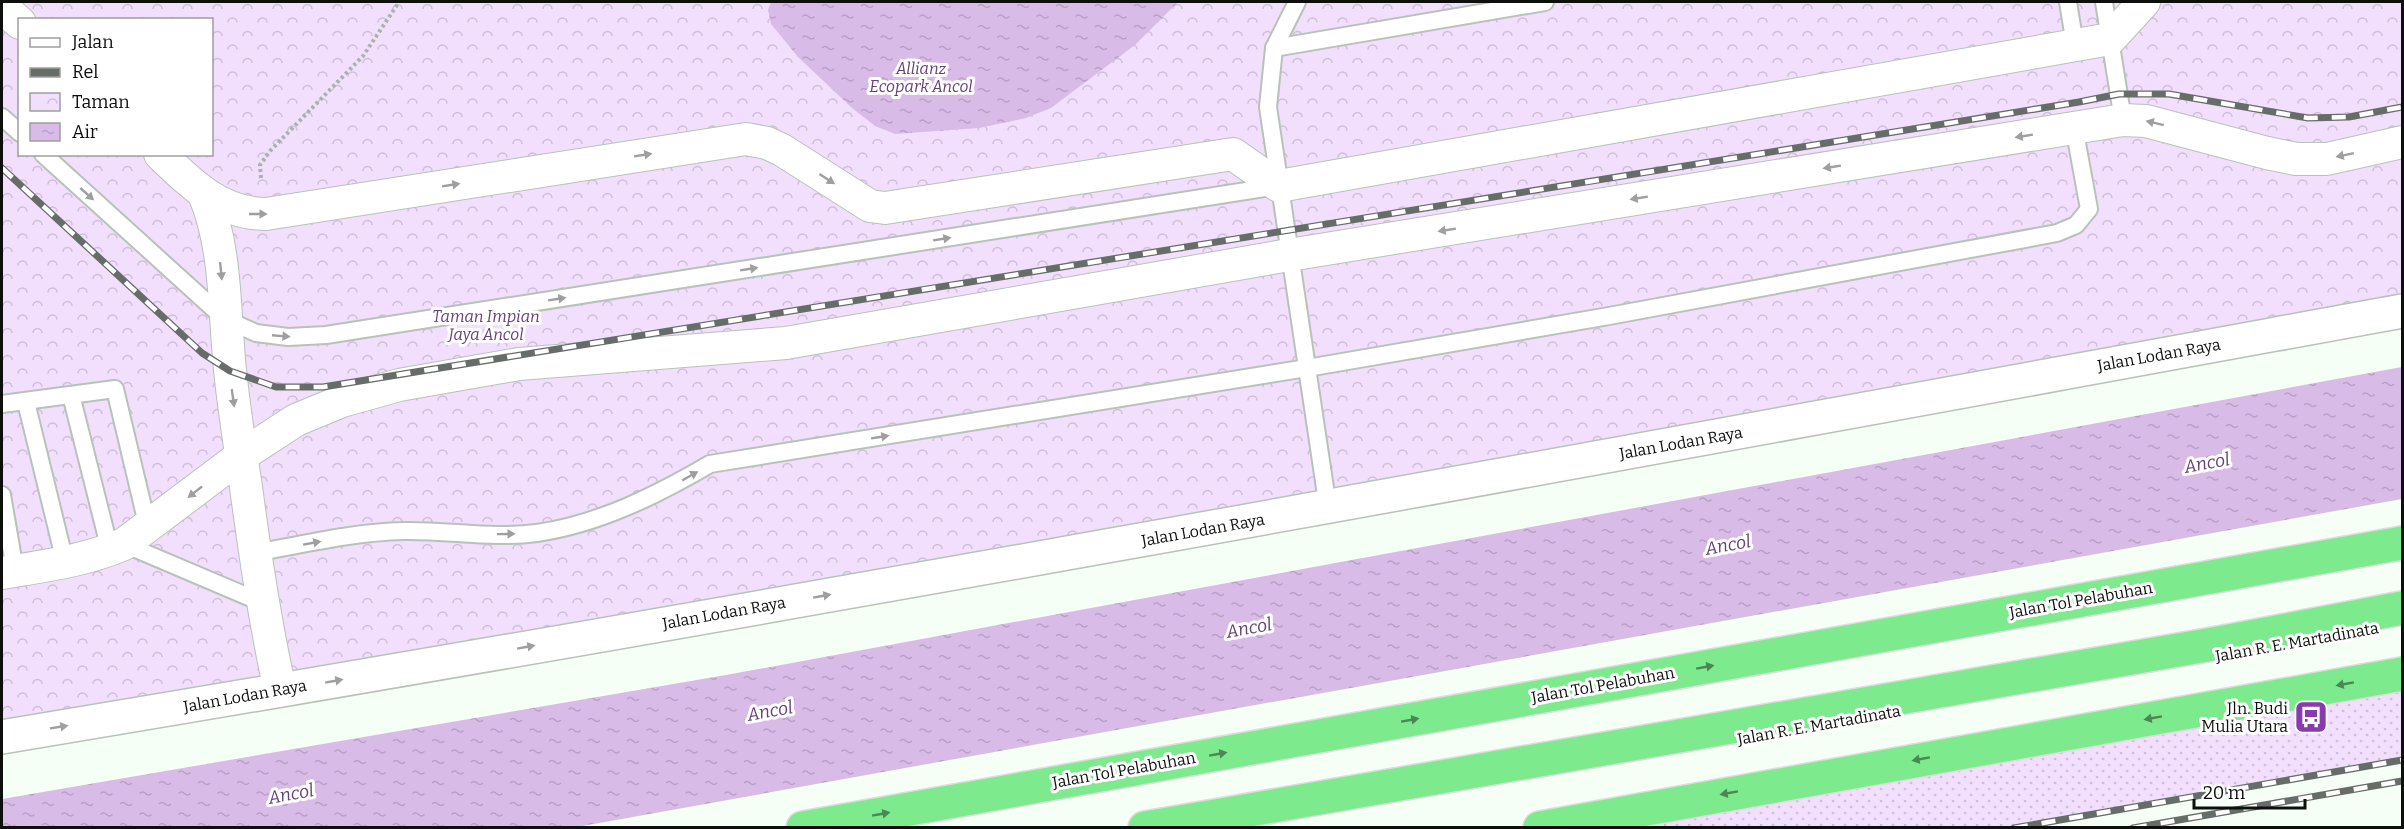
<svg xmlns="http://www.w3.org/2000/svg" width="2404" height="829" font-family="Bitter,serif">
  <defs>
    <pattern id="grass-dots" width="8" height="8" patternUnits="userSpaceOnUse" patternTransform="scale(1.5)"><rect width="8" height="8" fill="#f2dffd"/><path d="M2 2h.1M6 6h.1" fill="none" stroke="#cebed8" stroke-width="1.8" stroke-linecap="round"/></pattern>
    <pattern id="park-crowns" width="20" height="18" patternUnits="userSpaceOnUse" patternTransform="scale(1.5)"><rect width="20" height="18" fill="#f2dffd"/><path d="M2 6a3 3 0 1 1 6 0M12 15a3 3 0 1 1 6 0" fill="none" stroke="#cebed8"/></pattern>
    <pattern id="water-ripples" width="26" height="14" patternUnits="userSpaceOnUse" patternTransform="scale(1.5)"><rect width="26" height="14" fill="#d8bce7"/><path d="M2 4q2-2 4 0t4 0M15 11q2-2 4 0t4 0" fill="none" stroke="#b8a0c5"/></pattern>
  </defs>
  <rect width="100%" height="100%" fill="#f5fff6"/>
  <!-- grass -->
  <path fill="url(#grass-dots)" d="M2402 674V760L2014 827 1540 828Z"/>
  <!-- park -->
  <path fill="url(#park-crowns)" fill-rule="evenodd" d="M2 2H2402V310L2 737ZM20 20H212V154H20Z"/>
  <!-- water -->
  <g fill="url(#water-ripples)">
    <path d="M771 2H1178L1135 45 1051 108 1026 118 979 128 895 134 875 126 852 108 798 57 771 24 768 10Z"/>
    <path d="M2402 367V499L577 827H2V799L726 675Z"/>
  </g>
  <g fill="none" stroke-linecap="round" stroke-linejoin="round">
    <defs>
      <g id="lane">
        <path d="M1297 2 1274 48 1268 107 1328 508"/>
        <path d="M2068 2 2075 45"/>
        <path d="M2104 2 2123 120"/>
        <path d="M1274 48 1545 2"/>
        <path d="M2 117 20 133"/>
        <path d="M43 154 225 319 256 333 288 337 326 335 1278 186"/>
        <path d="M71 395 110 550"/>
        <path d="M26 402 65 562"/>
        <path d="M2 404 115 389 148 528"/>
        <path d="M2 495 15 570"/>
        <path d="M124 544 263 603"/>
        <path d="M255 553C304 544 354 532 404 531 448 530 493 539 537 533 599 524 657 495 710 464L1307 368 1609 316 2057 233 2076 225 2089 209 2074 127"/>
      </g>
      <g id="street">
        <path d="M2 7 20 23"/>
        <path d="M160 154C191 184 221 214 266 214L746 139 767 143 782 150 870 206 885 208 1233 154 1279 186 2110 39 2144 2"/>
        <path d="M204 194C227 248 224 312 230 370 234 409 240 448 246 487 255 555 265 623 280 690"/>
        <path d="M2 573C43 566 85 561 124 544L241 456 296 420 342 401 399 385 519 364 786 343 1289 255 2123 120 2146 121 2267 153 2296 159H2327L2402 142"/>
      </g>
      <path id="secondary" d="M2 737C803 604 1603 457 2402 311"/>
      <g id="highway">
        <path d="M803 828 2402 543"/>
        <path d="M1145 828 2213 644 2402 608"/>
        <path d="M1540 828 2402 674"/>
      </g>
    </defs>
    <!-- lane casing -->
    <use href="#lane" stroke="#b8c2b9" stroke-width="20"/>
    <!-- street casing -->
    <use href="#street" stroke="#b8c2b9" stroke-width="34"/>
    <!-- secondary casing -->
    <use href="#secondary" stroke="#b8c2b9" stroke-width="36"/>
    <!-- highway casing -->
    <use href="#highway" stroke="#ddd" stroke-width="36"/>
    <!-- path -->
    <path stroke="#aab2ab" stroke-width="4" stroke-dasharray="3 3" stroke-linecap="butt" d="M261 178 260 165 270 151 363 56 399 2"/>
    <!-- lane -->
    <use href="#lane" stroke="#fff" stroke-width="16"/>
    <!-- street -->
    <use href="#street" stroke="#fff" stroke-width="32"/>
    <!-- secondary -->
    <use href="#secondary" stroke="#fff" stroke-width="33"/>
    <!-- highway -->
    <use href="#highway" stroke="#7eea8e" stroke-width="33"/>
    <defs>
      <g id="rail">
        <path d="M2 168 202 353 230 371 276 387H323L2079 102 2119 94H2169L2308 118 2349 117 2402 107"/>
        <path d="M2014 828 2402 760"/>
        <path d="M2133 828 2402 781"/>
      </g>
    </defs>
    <!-- rail casing -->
    <use href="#rail" stroke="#666c67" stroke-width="7"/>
    <!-- rail -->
    <use href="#rail" stroke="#fff" stroke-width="4.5" stroke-dasharray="14" stroke-linecap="butt"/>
  </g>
  <!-- one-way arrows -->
  <defs><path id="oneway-solid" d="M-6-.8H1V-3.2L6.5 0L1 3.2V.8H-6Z" transform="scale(1.5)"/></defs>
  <g fill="#9e9f9e">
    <use href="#oneway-solid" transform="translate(2155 123) rotate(-166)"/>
    <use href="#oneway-solid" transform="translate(2024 136) rotate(171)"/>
    <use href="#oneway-solid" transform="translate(643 155) rotate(-9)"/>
    <use href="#oneway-solid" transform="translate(2345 155) rotate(168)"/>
    <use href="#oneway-solid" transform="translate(1832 167) rotate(171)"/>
    <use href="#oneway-solid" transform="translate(827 179) rotate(33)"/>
    <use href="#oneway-solid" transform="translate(451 185) rotate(-9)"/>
    <use href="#oneway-solid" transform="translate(87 194) rotate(42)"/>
    <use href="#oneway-solid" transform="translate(1639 198) rotate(171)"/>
    <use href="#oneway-solid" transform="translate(258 214)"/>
    <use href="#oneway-solid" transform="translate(1447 230) rotate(171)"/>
    <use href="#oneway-solid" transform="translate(942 239) rotate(-9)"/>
    <use href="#oneway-solid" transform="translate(749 269) rotate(-9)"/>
    <use href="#oneway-solid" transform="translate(221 271) rotate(84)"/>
    <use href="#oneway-solid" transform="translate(557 299) rotate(-9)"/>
    <use href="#oneway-solid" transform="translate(281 336) rotate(5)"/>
    <use href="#oneway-solid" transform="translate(233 398) rotate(82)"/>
    <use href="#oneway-solid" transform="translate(880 437) rotate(-9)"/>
    <use href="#oneway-solid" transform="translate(690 476) rotate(-30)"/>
    <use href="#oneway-solid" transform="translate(195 492) rotate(142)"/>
    <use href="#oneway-solid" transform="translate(506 534) rotate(-1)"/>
    <use href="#oneway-solid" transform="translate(312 543) rotate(-10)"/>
    <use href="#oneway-solid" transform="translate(822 596) rotate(-10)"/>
    <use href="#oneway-solid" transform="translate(526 647) rotate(-10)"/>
    <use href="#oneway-solid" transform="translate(334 681) rotate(-10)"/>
    <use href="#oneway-solid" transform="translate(59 727) rotate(-9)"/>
  </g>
  <g fill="#4b8754">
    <use href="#oneway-solid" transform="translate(1705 667) rotate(-10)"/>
    <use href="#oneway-solid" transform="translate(2345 684) rotate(170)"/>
    <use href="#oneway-solid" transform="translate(2153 718) rotate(170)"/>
    <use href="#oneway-solid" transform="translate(1410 720) rotate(-10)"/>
    <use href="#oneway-solid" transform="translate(1218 754) rotate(-10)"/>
    <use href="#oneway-solid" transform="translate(1921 759) rotate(170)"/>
    <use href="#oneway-solid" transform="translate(1729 793) rotate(170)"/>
    <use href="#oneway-solid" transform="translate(881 814) rotate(-10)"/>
  </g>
  <!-- icons -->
  <defs>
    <symbol id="bus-square" viewBox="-11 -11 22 22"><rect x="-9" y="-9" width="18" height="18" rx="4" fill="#883bac" stroke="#fff"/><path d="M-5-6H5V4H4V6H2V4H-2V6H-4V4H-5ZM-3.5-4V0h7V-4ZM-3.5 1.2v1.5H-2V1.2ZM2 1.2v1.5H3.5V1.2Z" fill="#fff"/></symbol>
  </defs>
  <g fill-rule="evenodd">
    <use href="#bus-square" x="2292" y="698" width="38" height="38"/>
  </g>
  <g text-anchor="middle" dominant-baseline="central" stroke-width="6" stroke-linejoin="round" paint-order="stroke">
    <!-- park labels -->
    <g font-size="16" font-style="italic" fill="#664279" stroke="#fff">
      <text x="921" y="68">Allianz<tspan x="921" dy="18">Ecopark Ancol</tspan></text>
      <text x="486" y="316">Taman Impian<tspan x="486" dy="18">Jaya Ancol</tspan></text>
    </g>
    <!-- street labels -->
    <g font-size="16" fill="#0c0f0c" stroke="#fff">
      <text transform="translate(2159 355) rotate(-10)">Jalan Lodan Raya</text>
      <text transform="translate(1681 443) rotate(-10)">Jalan Lodan Raya</text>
      <text transform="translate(1203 530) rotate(-10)">Jalan Lodan Raya</text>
      <text transform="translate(2081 600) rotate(-10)">Jalan Tol Pelabuhan</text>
      <text transform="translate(724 613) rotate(-10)">Jalan Lodan Raya</text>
      <text transform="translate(2297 642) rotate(-10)">Jalan R. E. Martadinata</text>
      <text transform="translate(1603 685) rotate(-10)">Jalan Tol Pelabuhan</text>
      <text transform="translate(245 696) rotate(-10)">Jalan Lodan Raya</text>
      <text transform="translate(1819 725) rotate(-10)">Jalan R. E. Martadinata</text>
      <text transform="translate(1124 770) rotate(-10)">Jalan Tol Pelabuhan</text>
    </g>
    <!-- poi labels -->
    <g font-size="16" fill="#0c0f0c" stroke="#fff" text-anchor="end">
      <text x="2288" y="708">Jln. Budi<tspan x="2288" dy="18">Mulia Utara</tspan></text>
    </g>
    <!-- water labels -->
    <g font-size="18" font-style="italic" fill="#654178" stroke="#fff">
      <text transform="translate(2207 463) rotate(-10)">Ancol</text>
      <text transform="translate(1728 545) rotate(-10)">Ancol</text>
      <text transform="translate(1249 628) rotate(-10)">Ancol</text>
      <text transform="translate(770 711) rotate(-10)">Ancol</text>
      <text transform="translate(291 794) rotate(-10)">Ancol</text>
    </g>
  </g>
  <!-- border -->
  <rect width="2404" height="829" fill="none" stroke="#0c0f0c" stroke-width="6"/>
  <!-- legend -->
  <rect x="18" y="18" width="195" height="138" fill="#ffffff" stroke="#9e9f9e" stroke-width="1.5"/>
  <rect x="30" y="38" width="30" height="9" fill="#ffffff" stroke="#9e9f9e" stroke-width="1.5"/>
  <text x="72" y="48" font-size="18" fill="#0c0f0c">Jalan</text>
  <rect x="30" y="68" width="30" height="9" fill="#666c67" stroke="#9e9f9e" stroke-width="1.5"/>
  <text x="72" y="78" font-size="18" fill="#0c0f0c">Rel</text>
  <rect x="30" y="93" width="30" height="18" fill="url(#park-crowns)" stroke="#9e9f9e" stroke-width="1.5"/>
  <text x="72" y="108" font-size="18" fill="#0c0f0c">Taman</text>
  <rect x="30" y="123" width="30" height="18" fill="url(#water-ripples)" stroke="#9e9f9e" stroke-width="1.5"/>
  <text x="72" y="138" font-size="18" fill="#0c0f0c">Air</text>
  <!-- scale -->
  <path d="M2194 799v9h111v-9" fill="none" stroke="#0c0f0c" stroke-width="3"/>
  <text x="2203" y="799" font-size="18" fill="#0c0f0c" stroke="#ffffff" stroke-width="4.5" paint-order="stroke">20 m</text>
</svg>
